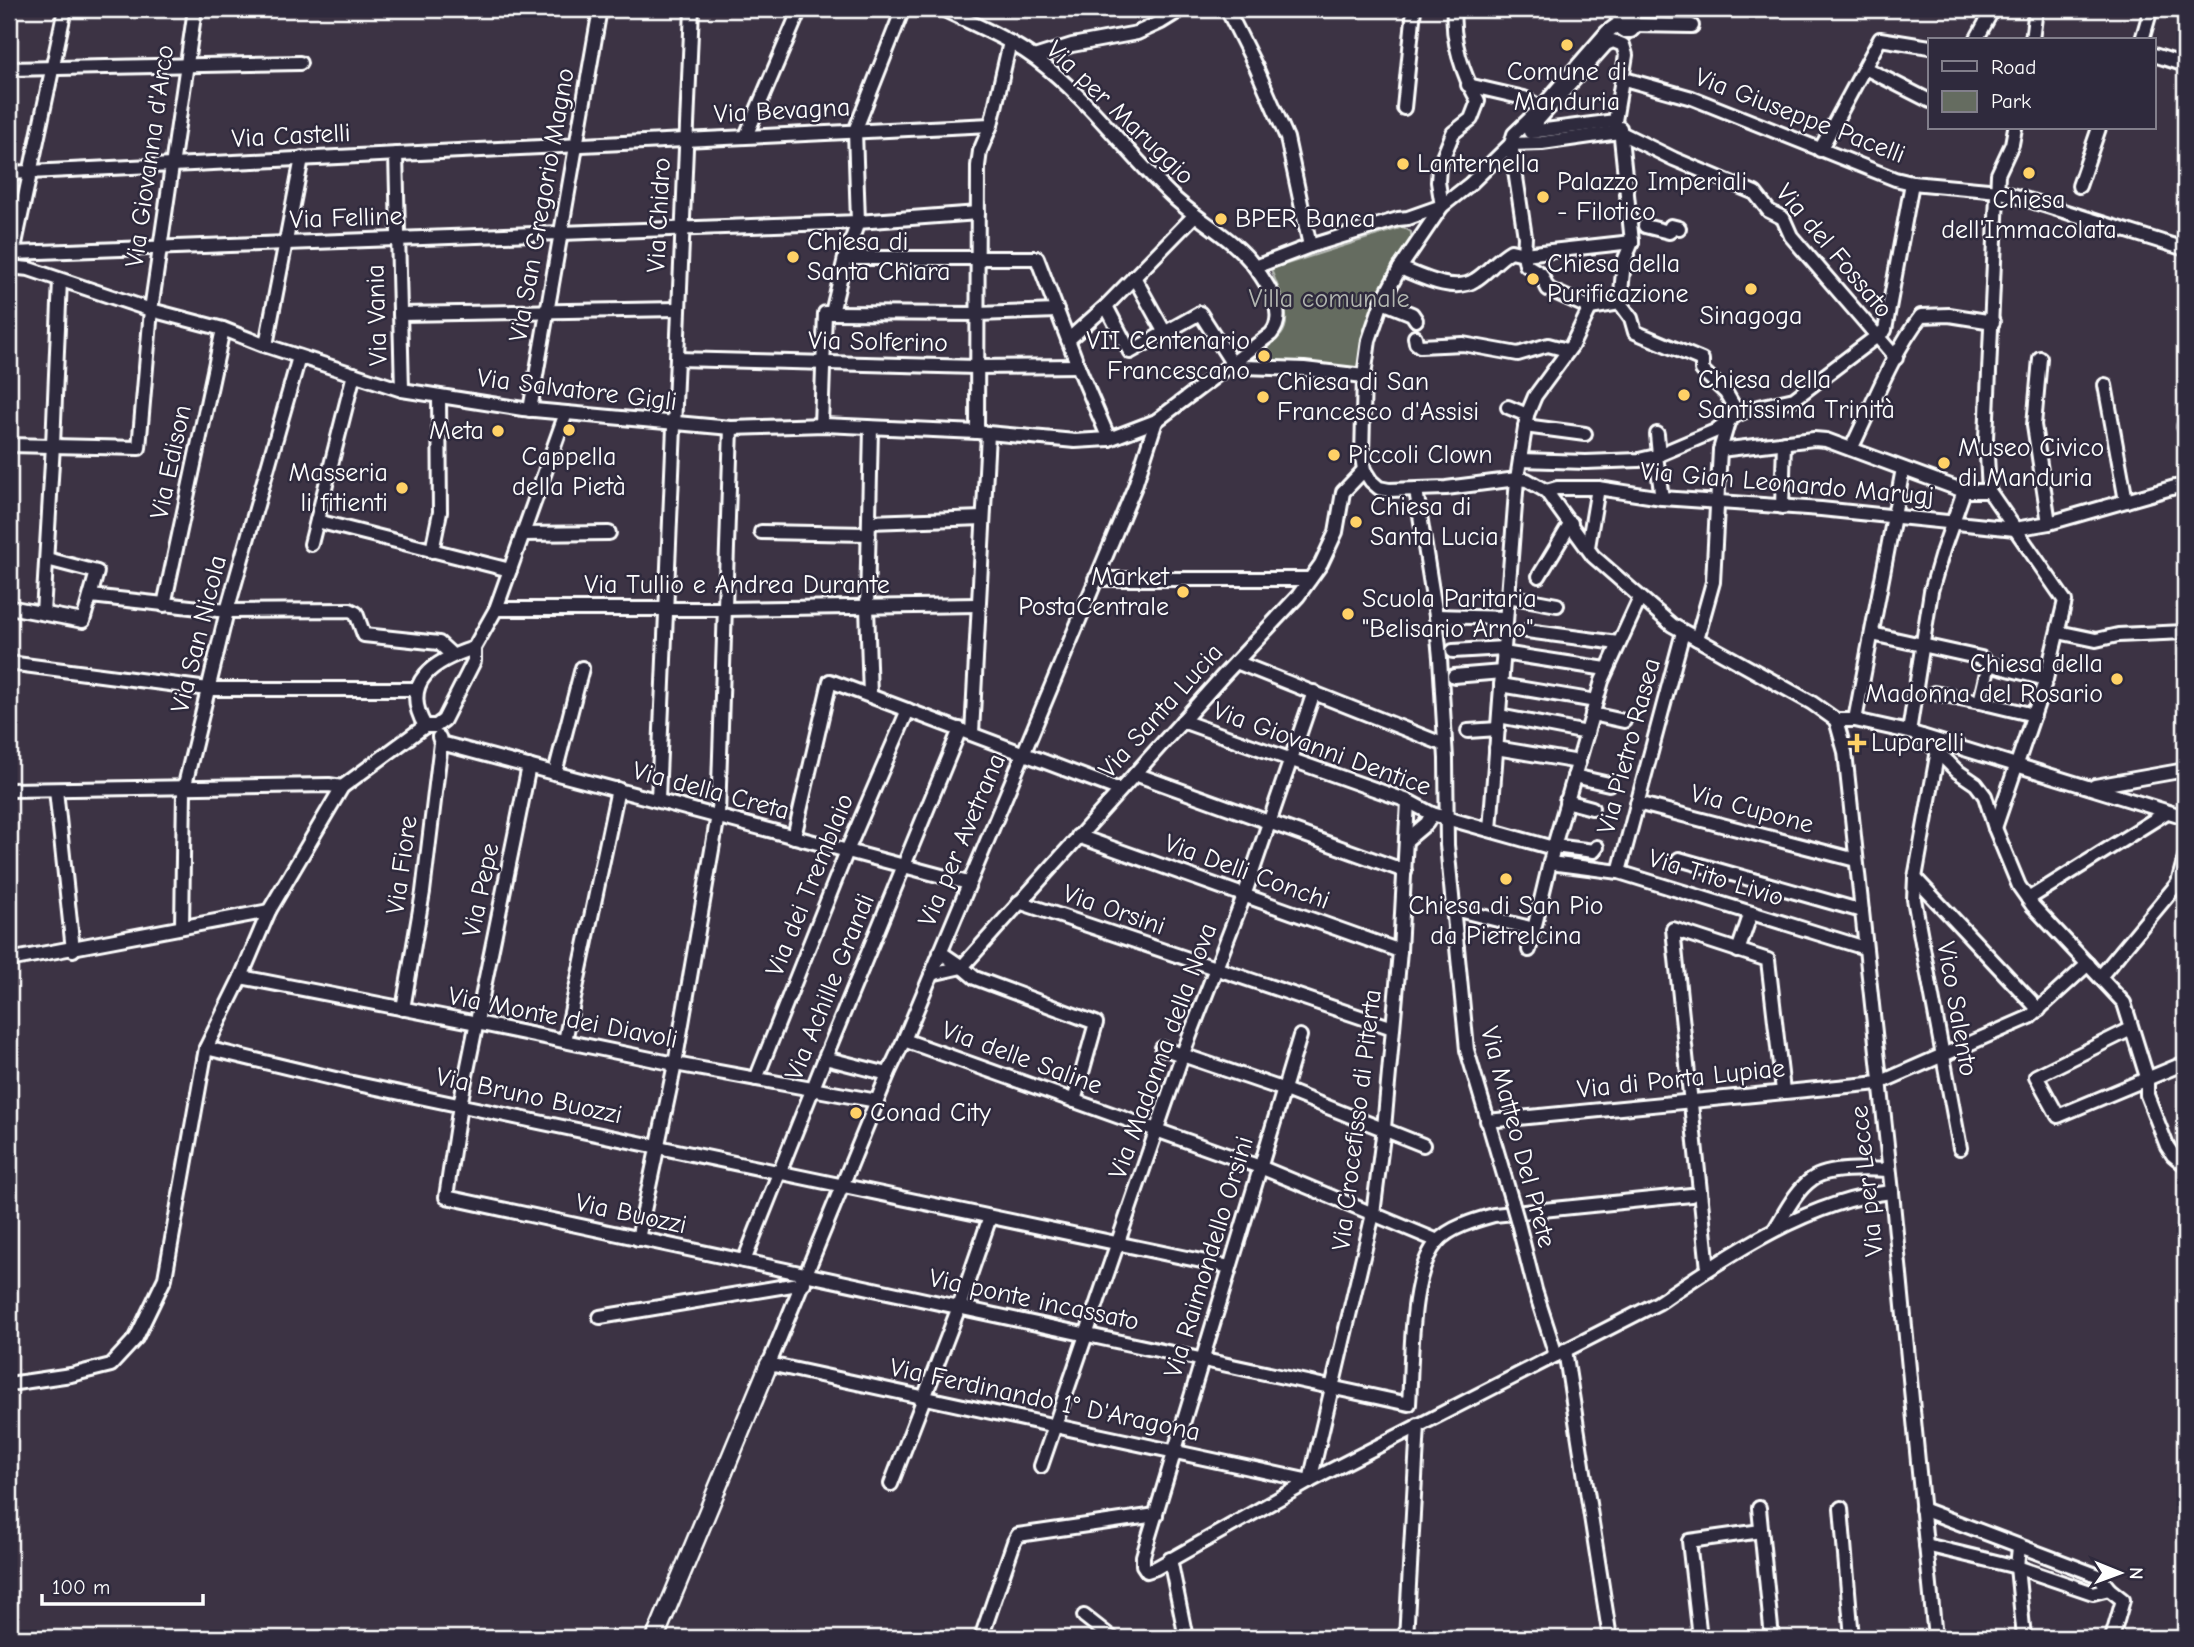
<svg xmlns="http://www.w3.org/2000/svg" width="2194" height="1647" font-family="'Comic Neue',sans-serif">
  <rect width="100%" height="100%" fill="#3c3344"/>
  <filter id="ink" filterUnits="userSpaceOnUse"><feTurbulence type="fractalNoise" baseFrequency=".0143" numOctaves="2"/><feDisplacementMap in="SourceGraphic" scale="14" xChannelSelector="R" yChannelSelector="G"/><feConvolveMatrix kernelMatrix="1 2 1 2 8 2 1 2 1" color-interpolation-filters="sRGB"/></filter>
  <g filter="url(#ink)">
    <!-- green -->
    <path fill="#656c60" stroke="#b2b6b0" stroke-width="2" d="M1403 227 1411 232V238L1381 291 1368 323 1357 368 1255 361V358C1263 351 1274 344 1281 335 1295 318 1277 287 1271 269Z"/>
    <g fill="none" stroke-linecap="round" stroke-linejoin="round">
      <defs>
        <g id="minor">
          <path d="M1227 9 1256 67 1287 138 1310 246"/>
          <path d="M1611 9 1622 19"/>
          <path d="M1635 25 1692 26"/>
          <path d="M1976 40 1993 9"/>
          <path d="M2032 40 2036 9"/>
          <path d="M2142 40 2151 9"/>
          <path d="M1613 41 1623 45 1626 55 1615 121 1530 132V129L1606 44Z"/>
          <path d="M2154 55 2185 65"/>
          <path d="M1034 57 1072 45 1137 33 1161 22 1182 9"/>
          <path d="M1865 68 1930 101"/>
          <path d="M9 69 300 63"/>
          <path d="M1628 80 1692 98 1895 179 1912 183 1999 191 2185 249"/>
          <path d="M1468 85 1524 98 1541 108"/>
          <path d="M1404 108 1414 9"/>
          <path d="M1620 128 1632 242"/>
          <path d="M1619 132 1674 159 1755 193 1769 211 1783 218 1791 236 1896 358"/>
          <path d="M746 136 800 9"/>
          <path d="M1511 144 1470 184 1442 206 1400 268 1382 302 1369 340 1364 376 1362 456 1364 470 1371 481 1379 488 1389 490 1446 488 1517 479 1527 480 1546 491 1593 556 1672 625 1812 703 1836 720"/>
          <path d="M1511 144 1542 143 1619 132"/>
          <path d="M1820 150 1880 39 1930 47"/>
          <path d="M396 154 402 390"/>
          <path d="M9 173 991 125"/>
          <path d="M2079 186 2099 128"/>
          <path d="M1442 206 1438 182 1439 167 1453 133 1471 119 1478 101C1463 75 1451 40 1454 9"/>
          <path d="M978 213 858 222 845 258H1037L1078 366 1109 439"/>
          <path d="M1645 226 1669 232 1671 226 1679 228"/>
          <path d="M13 253 858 222 855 131 903 9"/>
          <path d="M12 258 65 9"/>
          <path d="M9 267 29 269 151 310 223 329 264 345 402 390 523 409 731 428 824 425 977 432 1075 441 1109 439 1156 421 1271 334C1288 314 1268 285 1255 267 1234 238 1197 220 1171 195 1125 151 1087 97 1036 59 1008 38 973 24 942 9"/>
          <path d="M1255 267 1310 246 1398 219 1408 218 1442 206"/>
          <path d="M1400 268C1420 276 1455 294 1475 280 1488 272 1497 259 1511 251L1524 254 1632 242"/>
          <path d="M1134 277 1165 333"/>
          <path d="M1382 302 1412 314 1416 320"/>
          <path d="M1620 303 1624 261 1632 242"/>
          <path d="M1106 306 1130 352 1200 313 1232 363"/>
          <path d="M1590 308 1620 303 1631 318 1635 332 1702 360V370L1726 393 1733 405 1720 450 1713 582 1697 639"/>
          <path d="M1590 308 1548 289 1541 274 1526 265 1524 254 1525 237 1511 144 1514 134 1541 108 1607 32 1628 17 1633 20 1634 28 1631 31H1624L1621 29V21"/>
          <path d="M832 313 978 314 1057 311"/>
          <path d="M400 314 678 309"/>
          <path d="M1415 337 1416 343 1420 346 1463 344 1518 354 1548 345 1567 350"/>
          <path d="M1068 340 1106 306 1194 216"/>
          <path d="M266 345 302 158"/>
          <path d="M2040 358 2034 425 2049 523"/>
          <path d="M678 359 976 367 1078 366"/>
          <path d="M1232 363 1243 367 1304 369 1364 376"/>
          <path d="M2105 385 2126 501"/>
          <path d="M1508 407 1527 415"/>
          <path d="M530 410 600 9"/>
          <path d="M1156 421 1135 486 904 1040 888 1074 769 1364 1310 1481"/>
          <path d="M821 425 825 313H832L845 258"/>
          <path d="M1525 426 1585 434"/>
          <path d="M2184 427 2185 423"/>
          <path d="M977 432 978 166 980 151 991 125 1010 42"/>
          <path d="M1657 434 1659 455"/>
          <path d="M9 445 139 448 151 310 195 9"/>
          <path d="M1851 449C1873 405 1891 355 1921 316L1949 315 1993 322"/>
          <path d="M1720 450 1814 439 1826 440 1964 491H1989"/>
          <path d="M1656 456 1662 498"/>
          <path d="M1520 460 1586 462 1639 460 1656 456 1715 431 1736 415 1750 409 1794 399 1885 330 1912 183"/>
          <path d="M1416 490 1436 616 1440 658 1446 759 1447 845 1465 1029 1467 1050 1512 1202"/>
          <path d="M1546 491 1557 488H1598L1662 498 1821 509 2015 529 2049 523 2175 487 2185 486"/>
          <path d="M1989 491 2065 601 2046 679 1995 828"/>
          <path d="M1989 491 1986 438 1998 174 2012 144 2015 128"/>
          <path d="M1782 507 1784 442"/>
          <path d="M317 521 510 570"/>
          <path d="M869 522 983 518"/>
          <path d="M761 532 868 534"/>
          <path d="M523 534 609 533"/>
          <path d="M311 544 354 374"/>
          <path d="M1588 547 1598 488"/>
          <path d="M432 551 440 512 439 396"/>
          <path d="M1539 576 1571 523"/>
          <path d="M1095 579H1310"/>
          <path d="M91 596 227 611 350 610 356 613 364 635 439 643 452 655"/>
          <path d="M1508 596 1557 605"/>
          <path d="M164 605 223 329"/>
          <path d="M9 607 83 621 97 572 47 559"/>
          <path d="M496 609H725L978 605"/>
          <path d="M43 613 53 445 60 280"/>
          <path d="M1436 616 1506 618"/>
          <path d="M1527 631 1618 643"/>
          <path d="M2058 632 2096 640 2118 635 2185 632"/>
          <path d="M1872 634 1981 658 1989 664 2046 679"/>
          <path d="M474 648 496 609 566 413"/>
          <path d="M1453 651 1504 648"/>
          <path d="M1503 653 1606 669"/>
          <path d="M1236 662 1445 745"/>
          <path d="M9 663 208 689H417"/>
          <path d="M1989 664 1980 702 2034 715"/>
          <path d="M1454 676 1502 672"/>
          <path d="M1501 685 1596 701"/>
          <path d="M1934 693 1980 702"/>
          <path d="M870 695 867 607 871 428"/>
          <path d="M1592 714 1624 721"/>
          <path d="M1499 716 1587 733"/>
          <path d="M1836 720 1845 752 1892 1192 1935 1638"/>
          <path d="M1836 720H1855L1909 732 2185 817"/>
          <path d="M1855 720 1903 469"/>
          <path d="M1182 721 1408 801 1432 814 1553 848"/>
          <path d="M1468 731 1498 729"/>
          <path d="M1909 732 1931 591 1943 550 1964 491"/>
          <path d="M972 733 988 434"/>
          <path d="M1922 736 1957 771 1976 784 1985 796 1995 828 2019 886 2033 906 2124 1003 2147 1077V1095L2167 1146 2173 1155 2185 1165"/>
          <path d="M441 743 968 883"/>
          <path d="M1496 748 1579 762"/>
          <path d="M1938 750 1915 878 1914 899 1960 1148"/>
          <path d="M529 766 460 1105 446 1197 1409 1404C1412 1361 1409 1274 1437 1242 1450 1227 1476 1220 1494 1215L1691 1195"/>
          <path d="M555 773 582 668"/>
          <path d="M1135 774 1405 871"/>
          <path d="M1574 776 1609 784"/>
          <path d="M2095 786 2185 770"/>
          <path d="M9 790 329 785 342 787"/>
          <path d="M56 790 73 950"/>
          <path d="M658 799 692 9"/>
          <path d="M1566 801 1592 808"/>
          <path d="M1637 803 1856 860"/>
          <path d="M1490 830 1517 479 1527 415 1535 396 1571 347 1590 308"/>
          <path d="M1078 836 1400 951"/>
          <path d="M794 837 830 681 1120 790"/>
          <path d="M1408 839 1427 823 1432 814"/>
          <path d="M1554 846 1594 851 1597 847"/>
          <path d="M1679 859 1862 911"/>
          <path d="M1550 863 1619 872 1865 948"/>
          <path d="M1619 872 1683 632"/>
          <path d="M1915 878 2039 1010"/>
          <path d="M2028 899 2167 812"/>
          <path d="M1019 902 1393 1028"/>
          <path d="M1454 909 1534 929"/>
          <path d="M182 927 184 789 227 611 299 357"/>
          <path d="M1529 950 1554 846 1602 681 1640 598"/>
          <path d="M1738 951 1751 913"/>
          <path d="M9 960 269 911"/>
          <path d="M931 974 962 967 940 952"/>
          <path d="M241 977 477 1023 675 1064 877 1101"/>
          <path d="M2100 977 2178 883 2185 857"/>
          <path d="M403 1009 423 892 441 743 439 737"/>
          <path d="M2131 1029 2036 1076 2058 1116 2185 1063"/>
          <path d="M1300 1036 1143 1556V1565L1147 1571 1156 1568 1310 1481 1658 1303C1726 1257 1808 1200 1892 1192"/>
          <path d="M904 1040 1260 1167 1438 1241"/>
          <path d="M565 1041 618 789"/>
          <path d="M206 1048 348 1082 1230 1267"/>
          <path d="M1162 1048 1285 1090 1423 1145"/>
          <path d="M825 1058 888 1074"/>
          <path d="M756 1079 847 851 908 710"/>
          <path d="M1074 1101 1096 1023 975 978 962 967 1220 679 1298 596 1321 564 1336 532 1343 492 1364 470"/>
          <path d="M1487 1121 1879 1083 2030 1017 2088 964"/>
          <path d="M1518 1223 1535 1290 1556 1355"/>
          <path d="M1775 1229C1785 1213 1796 1190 1812 1179 1828 1167 1870 1169 1889 1170"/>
          <path d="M638 1239 675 1064 718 815 731 428"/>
          <path d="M744 1261 825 1058 960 729"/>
          <path d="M1708 1269 1673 929 1768 960 1783 1091"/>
          <path d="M600 1317 804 1283"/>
          <path d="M1565 1350 1610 1638"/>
          <path d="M9 1384 71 1375 111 1365 136 1338 165 1278 206 1048 241 977 269 911 342 787 425 726H436L444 720 474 661V648C436 660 399 681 425 726"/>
          <path d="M1041 1466 1182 1056 1244 896 1314 692"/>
          <path d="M1310 1481 1373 1214 1384 1128 1400 951 1408 801"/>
          <path d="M891 1484 959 1307 990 1217"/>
          <path d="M1759 1508 1772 1638"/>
          <path d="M1841 1508 1852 1638"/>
          <path d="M1922 1509 2099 1576 2109 1589 2093 1593 2017 1567 1926 1545"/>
          <path d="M2019 1547 2017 1567 2024 1638"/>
          <path d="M1170 1559 1186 1638"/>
          <path d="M2109 1589 2123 1600 2112 1638"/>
          <path d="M1084 1616 1112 1638"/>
          <path d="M981 1638 1014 1542 1018 1535 1156 1515"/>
          <path d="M1406 1638 1418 1425"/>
          <path d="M1700 1638 1689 1541 1761 1531"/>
        </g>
        <path id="major" d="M655 1638 769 1364"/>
      </defs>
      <!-- minor casing -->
      <use href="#minor" stroke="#fff" stroke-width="18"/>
      <!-- major casing -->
      <use href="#major" stroke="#fff" stroke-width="21"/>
      <!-- minor -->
      <use href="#minor" stroke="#2f2a3d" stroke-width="12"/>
      <!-- major -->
      <use href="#major" stroke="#2f2a3d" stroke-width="16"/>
      <defs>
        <path id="minor-bridge" d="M1512 1202 1518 1223"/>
      </defs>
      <!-- minor-bridge casing -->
      <use href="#minor-bridge" stroke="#fff" stroke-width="18" stroke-linecap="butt"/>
      <!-- minor-bridge -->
      <use href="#minor-bridge" stroke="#2f2a3d" stroke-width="12"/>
    </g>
  </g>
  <!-- markers -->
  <g fill="#ffd166" stroke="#2f2a3d" stroke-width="2.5">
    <circle cx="1567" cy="45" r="7"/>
    <circle cx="1403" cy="164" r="7"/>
    <circle cx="2029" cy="173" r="7"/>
    <circle cx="1543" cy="197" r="7"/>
    <circle cx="1221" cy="219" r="7"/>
    <circle cx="793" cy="257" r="7"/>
    <circle cx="1533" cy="279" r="7"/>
    <circle cx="1751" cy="289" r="7"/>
    <circle cx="1264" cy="356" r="7"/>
    <circle cx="1684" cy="395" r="7"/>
    <circle cx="1263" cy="397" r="7"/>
    <circle cx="569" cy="430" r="7"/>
    <circle cx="498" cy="431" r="7"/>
    <circle cx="1334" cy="455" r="7"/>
    <circle cx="1944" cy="463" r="7"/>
    <circle cx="402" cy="488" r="7"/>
    <circle cx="1356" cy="522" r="7"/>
    <circle cx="1183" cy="592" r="7"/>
    <circle cx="1348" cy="614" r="7"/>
    <circle cx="2117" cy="679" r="7"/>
    <path d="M1853.5 732.5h7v7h7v7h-7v7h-7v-7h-7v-7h7z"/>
    <circle cx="1506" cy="879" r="7"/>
    <circle cx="856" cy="1113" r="7"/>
  </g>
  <g text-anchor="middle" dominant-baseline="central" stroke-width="5" stroke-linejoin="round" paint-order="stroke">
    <!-- poi labels -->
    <g font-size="26" fill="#fff" stroke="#2f2a3d" text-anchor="start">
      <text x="1567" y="72" text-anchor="middle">Comune di<tspan x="1567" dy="30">Manduria</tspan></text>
      <text x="1417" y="164">Lanternella</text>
      <text x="1557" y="182">Palazzo Imperiali<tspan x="1557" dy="30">- Filotico</tspan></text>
      <text x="2029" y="200" text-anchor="middle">Chiesa<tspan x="2029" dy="30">dell'Immacolata</tspan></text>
      <text x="1235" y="219">BPER Banca</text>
      <text x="807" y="242">Chiesa di<tspan x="807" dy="30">Santa Chiara</tspan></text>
      <text x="1547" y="264">Chiesa della<tspan x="1547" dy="30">Purificazione</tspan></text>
      <text x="1751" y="316" text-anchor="middle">Sinagoga</text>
      <text x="1250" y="341" text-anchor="end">VII Centenario<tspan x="1250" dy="30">Francescano</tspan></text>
      <text x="1698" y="380">Chiesa della<tspan x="1698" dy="30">Santissima Trinità</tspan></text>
      <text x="1277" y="382">Chiesa di San<tspan x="1277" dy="30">Francesco d'Assisi</tspan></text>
      <text x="484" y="431" text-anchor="end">Meta</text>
      <text x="1958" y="448">Museo Civico<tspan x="1958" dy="30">di Manduria</tspan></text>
      <text x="1348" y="455">Piccoli Clown</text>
      <text x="569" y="457" text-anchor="middle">Cappella<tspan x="569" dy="30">della Pietà</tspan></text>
      <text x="388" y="473" text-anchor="end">Masseria<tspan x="388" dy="30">li fitienti</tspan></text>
      <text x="1370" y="507">Chiesa di<tspan x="1370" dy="30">Santa Lucia</tspan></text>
      <text x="1169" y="577" text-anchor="end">Market<tspan x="1169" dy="30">PostaCentrale</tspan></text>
      <text x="1362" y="599">Scuola Paritaria<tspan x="1362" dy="30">"Belisario Arno"</tspan></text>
      <text x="2103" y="664" text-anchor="end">Chiesa della<tspan x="2103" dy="30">Madonna del Rosario</tspan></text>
      <text x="1871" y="743">Luparelli</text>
      <text x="1506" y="906" text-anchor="middle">Chiesa di San Pio<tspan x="1506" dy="30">da Pietrelcina</tspan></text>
      <text x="870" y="1113">Conad City</text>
    </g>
    <!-- street labels -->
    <g font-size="26" fill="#fff" stroke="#2f2a3d">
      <text transform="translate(782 111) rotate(-3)">Via Bevagna</text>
      <text transform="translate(1120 113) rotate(44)">Via per Maruggio</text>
      <text transform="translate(1800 116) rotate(21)">Via Giuseppe Pacelli</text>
      <text transform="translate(291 136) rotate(-3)">Via Castelli</text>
      <text transform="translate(150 156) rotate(-82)">Via Giovanna d'Arco</text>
      <text transform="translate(542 205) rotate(-80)">Via San Gregorio Magno</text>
      <text transform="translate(659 215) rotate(-87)">Via Chidro</text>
      <text transform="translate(346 218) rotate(-2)">Via Felline</text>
      <text transform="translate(1834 251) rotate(50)">Via del Fossato</text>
      <text transform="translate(377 315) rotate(-92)">Via Vania</text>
      <text transform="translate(878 342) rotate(1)">Via Solferino</text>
      <text transform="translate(577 390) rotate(7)">Via Salvatore Gigli</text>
      <text transform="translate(171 462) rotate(-78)">Via Edison</text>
      <text transform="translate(1787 484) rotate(5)">Via Gian Leonardo Marugj</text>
      <text x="737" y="585">Via Tullio e Andrea Durante</text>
      <text transform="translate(199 634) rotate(-76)">Via San Nicola</text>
      <text transform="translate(1161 711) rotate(-48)">Via Santa Lucia</text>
      <text transform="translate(1629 746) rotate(-75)">Via Pietro Rasea</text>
      <text transform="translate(1322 749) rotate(20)">Via Giovanni Dentice</text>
      <text transform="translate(711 791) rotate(15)">Via della Creta</text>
      <text transform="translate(1752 809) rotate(15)">Via Cupone</text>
      <text transform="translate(962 840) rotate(-67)">Via per Avetrana</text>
      <text transform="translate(402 865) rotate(-82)">Via Fiore</text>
      <text transform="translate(1247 872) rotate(20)">Via Delli Conchi</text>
      <text transform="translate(1716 878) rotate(17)">Via Tito Livio</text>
      <text transform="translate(810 885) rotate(-68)">Via dei Tremblaio</text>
      <text transform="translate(481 890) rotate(-78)">Via Pepe</text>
      <text transform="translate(1114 910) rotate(19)">Via Orsini</text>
      <text transform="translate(830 987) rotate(-68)">Via Achille Grandi</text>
      <text transform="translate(1957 1009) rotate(80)">Vico Salento</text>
      <text transform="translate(563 1018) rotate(11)">Via Monte dei Diavoli</text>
      <text transform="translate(1163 1051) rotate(-70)">Via Madonna della Nova</text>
      <text transform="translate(1022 1058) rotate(20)">Via delle Saline</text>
      <text transform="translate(1681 1079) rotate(-6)">Via di Porta Lupiae</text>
      <text transform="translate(529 1096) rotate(12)">Via Bruno Buozzi</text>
      <text transform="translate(1357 1120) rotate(-83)">Via Crocefisso di Piterta</text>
      <text transform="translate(1518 1137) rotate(75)">Via Matteo Del Prete</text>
      <text transform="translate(1867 1181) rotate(-96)">Via per Lecce</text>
      <text transform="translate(631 1214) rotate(12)">Via Buozzi</text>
      <text transform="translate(1209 1257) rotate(-73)">Via Raimondello Orsini</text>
      <text transform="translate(1034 1300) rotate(12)">Via ponte incassato</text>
      <text transform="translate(1045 1400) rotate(12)">Via Ferdinando 1° D'Aragona</text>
    </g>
    <!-- park labels -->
    <g font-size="26" fill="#b2b6b0" stroke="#2f2a3d">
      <text x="1329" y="299">Villa comunale</text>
    </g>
  </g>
  <!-- margin -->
  <rect width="2194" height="1647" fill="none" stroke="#2f2a3d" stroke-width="35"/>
  <rect x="18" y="18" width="2159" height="1612" fill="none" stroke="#fff" stroke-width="2.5" filter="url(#ink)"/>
  <!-- legend -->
  <rect x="1928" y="38" width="228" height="91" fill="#2f2a3d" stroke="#827f8b" stroke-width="2"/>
  <rect x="1942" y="61" width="35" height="10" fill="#2f2a3d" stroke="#827f8b" stroke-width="2"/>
  <text x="1991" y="74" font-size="21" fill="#ffffff">Road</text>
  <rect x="1942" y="91" width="35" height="21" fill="#656c60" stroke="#827f8b" stroke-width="2"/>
  <text x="1991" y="108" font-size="21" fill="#ffffff">Park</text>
  <!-- north arrow -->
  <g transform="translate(2120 1573) rotate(91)" stroke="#2f2a3d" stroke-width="5" paint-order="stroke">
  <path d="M0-5L12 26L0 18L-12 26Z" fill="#ffffff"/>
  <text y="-10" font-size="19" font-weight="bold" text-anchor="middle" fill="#ffffff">N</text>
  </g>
  <!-- scale -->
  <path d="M42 1594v10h161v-10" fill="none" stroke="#ffffff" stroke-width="3.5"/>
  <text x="52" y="1594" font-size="21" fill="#ffffff" stroke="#2f2a3d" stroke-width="5" paint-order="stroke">100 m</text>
</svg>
